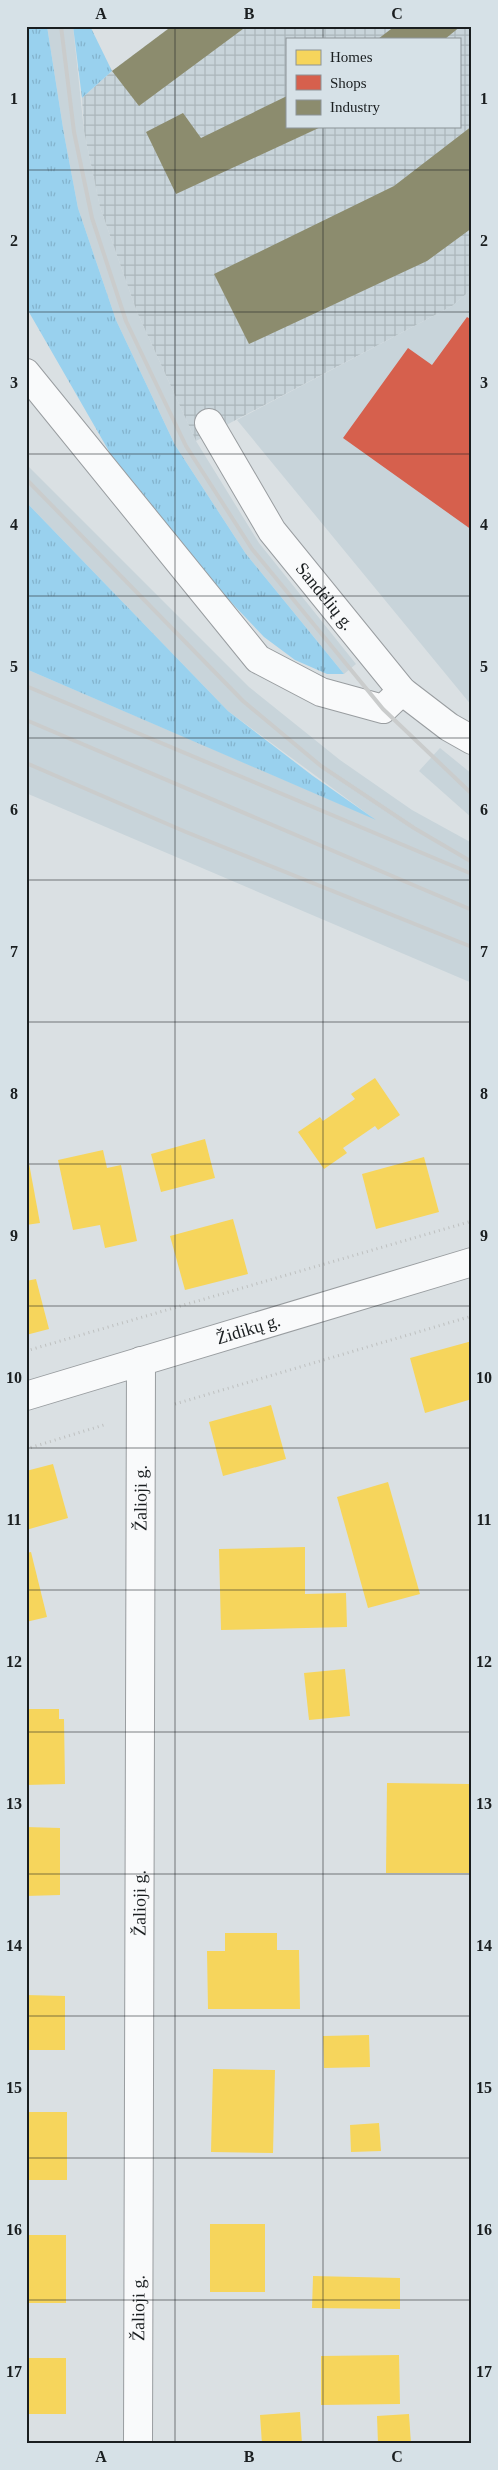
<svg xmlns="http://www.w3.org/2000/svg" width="498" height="2470" font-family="'Times New Roman',serif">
  <defs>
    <pattern id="industrial-grid" width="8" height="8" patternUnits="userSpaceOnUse" patternTransform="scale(1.25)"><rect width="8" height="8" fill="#c8d4da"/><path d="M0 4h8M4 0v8" fill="none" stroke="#abb6bb"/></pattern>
    <pattern id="grass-tufts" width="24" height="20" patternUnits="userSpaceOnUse" patternTransform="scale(1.25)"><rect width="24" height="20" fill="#99d1ee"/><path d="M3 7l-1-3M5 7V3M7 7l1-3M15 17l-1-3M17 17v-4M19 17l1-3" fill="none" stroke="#83b3cc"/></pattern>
  </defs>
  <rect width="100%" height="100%" fill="#dae0e3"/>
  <!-- built -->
  <g fill="#c8d4da">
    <path d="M47 26H73L84 131 100 207 137 312 196 441 259 543 356 664 344 674 246 554 175 445 116 320 78 208 64 134Z"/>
    <path d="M472 289V706L237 420 452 306Z"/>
    <path d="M26 464 249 687 340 760 412 810 472 843V983L26 793V669L373 818 228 711 26 502Z"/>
    <path d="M440 748 472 774V818L419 771Z"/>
  </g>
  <!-- industrial -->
  <path fill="url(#industrial-grid)" fill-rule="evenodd" d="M172 26H472V289L452 306 196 441 137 312 100 207 84 131 82 98 112 71ZM287 39H459V126H287Z"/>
  <!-- grass -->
  <g fill="url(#grass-tufts)">
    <path d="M26 26H47L64 134 78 208 116 320 175 445 246 554 344 674H327L295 660 264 637 209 579 110 453 26 307Z"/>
    <path d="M73 26H90L112 71 82 98Z"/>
    <path d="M26 502 228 711 313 776 376 820 26 669Z"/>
  </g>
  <!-- homes -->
  <g fill="#f6d55c">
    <path d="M375 1078 400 1115 378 1130 375 1126 343 1148 347 1153 324 1169 298 1132 320 1117 323 1121 355 1099 351 1094Z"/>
    <path d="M205 1139 215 1178 161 1192 151 1154Z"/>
    <path d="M26 1147 40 1223 26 1225Z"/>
    <path d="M103 1150 107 1168 121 1165 137 1241 105 1248 100 1225 73 1230 58 1160Z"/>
    <path d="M424 1157 439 1212 376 1229 362 1174Z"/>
    <path d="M233 1219 248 1274 185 1290 170 1236Z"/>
    <path d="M36 1279 49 1329 26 1335V1281Z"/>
    <path d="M472 1341V1399L425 1413 410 1358Z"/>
    <path d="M271 1405 286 1459 223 1476 209 1422Z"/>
    <path d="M53 1464 68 1518 26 1530V1471Z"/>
    <path d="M388 1482 420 1594 368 1608 337 1497Z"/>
    <path d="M305 1547V1594L346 1593 347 1627 221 1630 219 1549Z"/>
    <path d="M31 1552 47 1617 26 1622V1553Z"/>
    <path d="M345 1669 350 1716 309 1720 304 1673Z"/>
    <path d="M26 1709H59V1719H64L65 1784 26 1785Z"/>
    <path d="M387 1783 470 1784 469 1873H386Z"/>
    <path d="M26 1827 60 1828V1895L26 1896Z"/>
    <path d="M225 1933H277V1950H299L300 2009H208L207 1951H225Z"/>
    <path d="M26 1995 65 1996V2050H26Z"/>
    <path d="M369 2035 370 2067 324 2068 323 2036Z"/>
    <path d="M213 2069 275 2070 273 2153 211 2152Z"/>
    <rect x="26" y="2112" width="41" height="68"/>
    <path d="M379 2123 381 2151 351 2152 350 2125Z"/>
    <rect x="210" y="2224" width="55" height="68"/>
    <rect x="26" y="2235" width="40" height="68"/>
    <path d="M313 2276 400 2278V2309L312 2308Z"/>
    <path d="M399 2355 400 2404 321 2405V2356Z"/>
    <rect x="26" y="2358" width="40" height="56"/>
    <path d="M300 2412 302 2444H262L260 2415Z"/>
    <path d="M409 2414 411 2444H378L377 2416Z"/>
  </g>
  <!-- shops -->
  <path fill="#d6604d" d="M467 317 472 320V530L343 438 408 348 432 365Z"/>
  <!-- industry -->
  <g fill="#8c8c6e">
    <path d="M172 26H247L139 106 112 71Z"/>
    <path d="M395 26H461L445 39H378Z"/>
    <path d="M287 96V126H323L176 194 146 132 183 113 201 138Z"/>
    <path d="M472 126V228L427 261 249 344 214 274 394 186Z"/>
  </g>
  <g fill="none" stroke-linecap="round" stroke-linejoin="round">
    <defs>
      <g id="minor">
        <path d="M26 373 258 659 321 692 383 709 402 691"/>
        <path id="s1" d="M209 423 272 531 402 691 449 727 472 740"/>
        <path id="s2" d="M26 1396 472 1262"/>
        <path id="s3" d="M138 2444 141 1361"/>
      </g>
    </defs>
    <!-- minor casing -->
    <use href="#minor" stroke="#999da0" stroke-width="30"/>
    <!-- path -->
    <g stroke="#bec0c0" stroke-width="3" stroke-dasharray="1 4" stroke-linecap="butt">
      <path d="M26 1351 472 1221"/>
      <path d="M175 1404 472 1316"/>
      <path d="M26 1449 107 1424"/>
    </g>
    <!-- minor -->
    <use href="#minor" stroke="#f9fafb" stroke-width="28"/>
    <!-- rail -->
    <g stroke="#cacccc" stroke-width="4">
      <path d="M61 26 74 132 92 218 126 321 186 446 252 549 383 709 472 794"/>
      <path d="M26 479 243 701 321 766 414 828 472 862"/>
      <path d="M26 686 472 874"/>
      <path d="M26 720 472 910"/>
      <path d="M26 763 186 832 472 947"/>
    </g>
  </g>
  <!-- grid -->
  <path fill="none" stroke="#1a1e20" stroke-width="1" stroke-opacity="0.55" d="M175 26V2444M323 26V39M323 126V2444M26 170H472M26 312H472M26 454H472M26 596H472M26 738H472M26 880H472M26 1022H472M26 1164H472M26 1306H472M26 1448H472M26 1590H472M26 1732H472M26 1874H472M26 2016H472M26 2158H472M26 2300H472"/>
  <g text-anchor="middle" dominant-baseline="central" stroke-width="5" stroke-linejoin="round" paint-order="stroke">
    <!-- street labels -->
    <g font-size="18" fill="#1a1e20" stroke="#d6e1e7">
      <text stroke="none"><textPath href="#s1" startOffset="209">Sandėlių g.</textPath></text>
      <text stroke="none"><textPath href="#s2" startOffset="232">Židikų g.</textPath></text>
      <text stroke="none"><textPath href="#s3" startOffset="946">Žalioji g.</textPath></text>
      <text stroke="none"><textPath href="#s3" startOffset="541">Žalioji g.</textPath></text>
      <text stroke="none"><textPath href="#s3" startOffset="136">Žalioji g.</textPath></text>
    </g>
  </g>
  <!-- border -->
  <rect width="498" height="2470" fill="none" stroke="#d6e1e7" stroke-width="55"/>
  <!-- legend -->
  <rect x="286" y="38" width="175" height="90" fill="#d6e1e7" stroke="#8b9397"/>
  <rect x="296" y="50" width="25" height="15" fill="#f6d55c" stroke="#8b9397"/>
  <text x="330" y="62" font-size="15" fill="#1a1e20">Homes</text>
  <rect x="296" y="75" width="25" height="15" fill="#d6604d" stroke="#8b9397"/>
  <text x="330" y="88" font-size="15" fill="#1a1e20">Shops</text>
  <rect x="296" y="100" width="25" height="15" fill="#8c8c6e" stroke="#8b9397"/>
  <text x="330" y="112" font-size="15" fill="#1a1e20">Industry</text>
  <rect x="28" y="28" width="442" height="2414" fill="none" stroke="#1a1e20" stroke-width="2"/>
  <g font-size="16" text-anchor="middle" font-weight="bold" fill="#1a1e20">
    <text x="101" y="19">A</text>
    <text x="249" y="19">B</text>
    <text x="397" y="19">C</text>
    <text x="14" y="104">1</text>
    <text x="484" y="104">1</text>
    <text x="14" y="246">2</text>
    <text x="484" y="246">2</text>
    <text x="14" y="388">3</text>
    <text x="484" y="388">3</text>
    <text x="14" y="530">4</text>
    <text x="484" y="530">4</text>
    <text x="14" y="672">5</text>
    <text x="484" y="672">5</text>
    <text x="14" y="815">6</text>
    <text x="484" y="815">6</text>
    <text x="14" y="957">7</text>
    <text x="484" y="957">7</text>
    <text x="14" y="1099">8</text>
    <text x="484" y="1099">8</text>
    <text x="14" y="1241">9</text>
    <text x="484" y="1241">9</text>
    <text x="14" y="1383">10</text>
    <text x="484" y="1383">10</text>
    <text x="14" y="1525">11</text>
    <text x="484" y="1525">11</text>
    <text x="14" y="1667">12</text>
    <text x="484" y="1667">12</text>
    <text x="14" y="1809">13</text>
    <text x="484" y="1809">13</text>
    <text x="14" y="1951">14</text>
    <text x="484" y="1951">14</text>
    <text x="14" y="2093">15</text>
    <text x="484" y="2093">15</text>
    <text x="14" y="2235">16</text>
    <text x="484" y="2235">16</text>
    <text x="14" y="2377">17</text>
    <text x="484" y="2377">17</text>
    <text x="101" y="2462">A</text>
    <text x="249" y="2462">B</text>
    <text x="397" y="2462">C</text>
  </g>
</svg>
